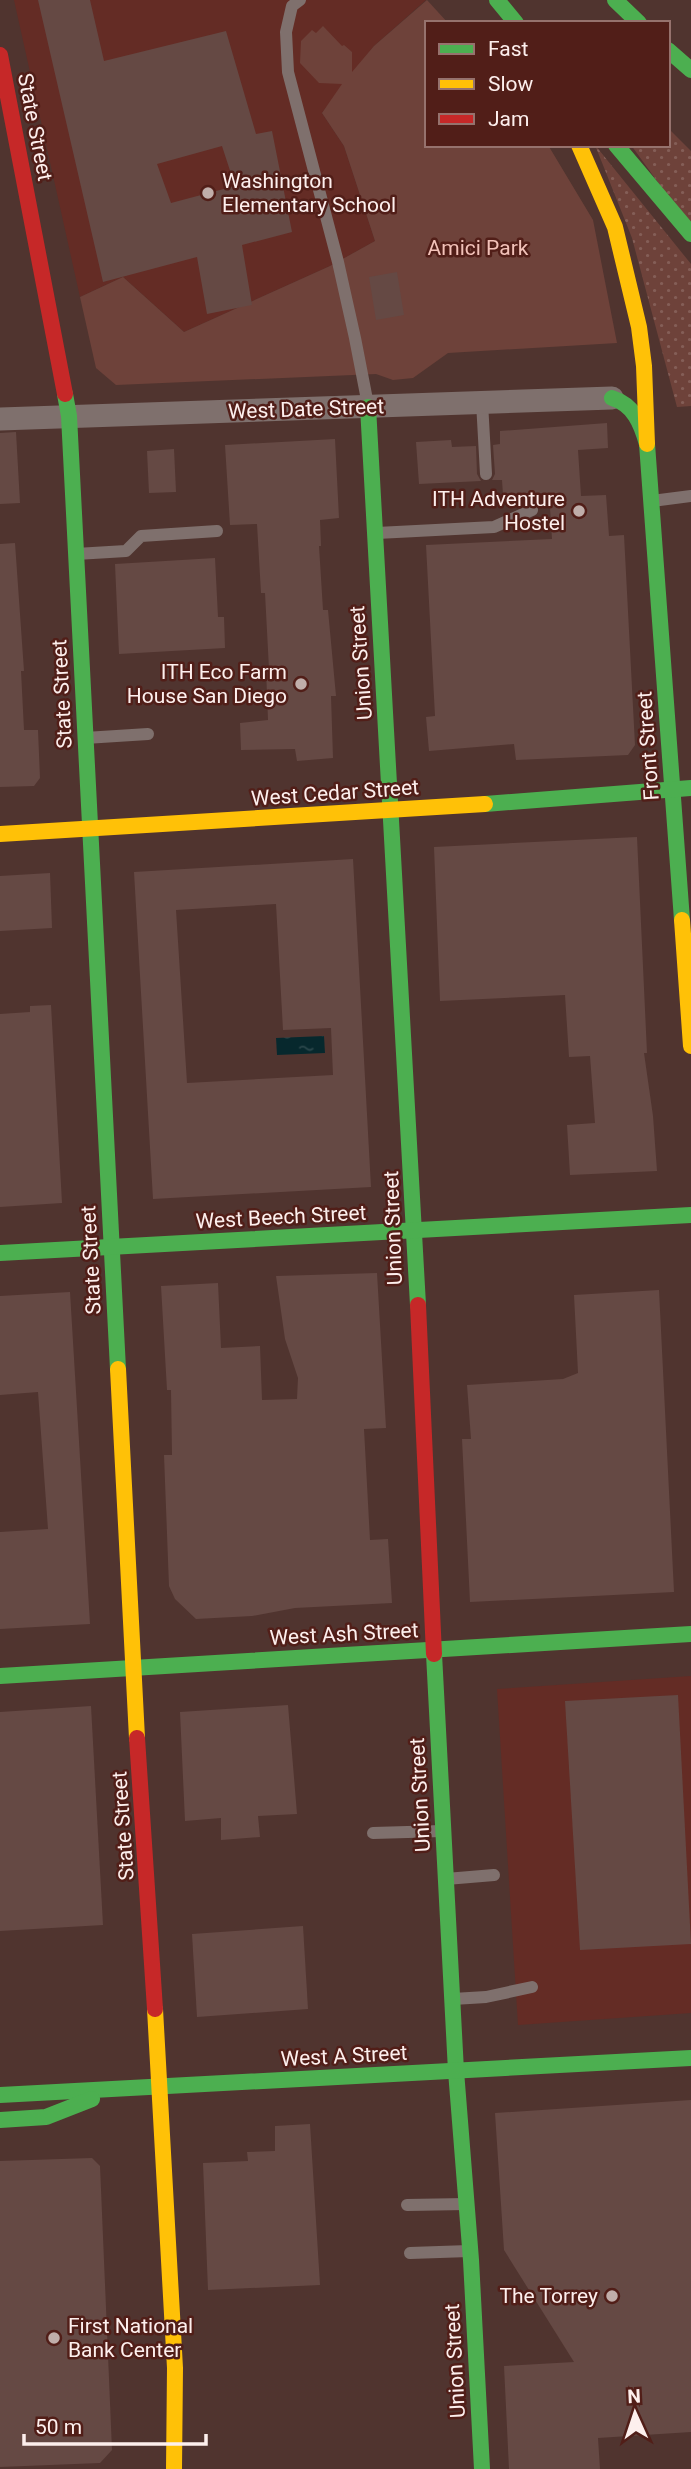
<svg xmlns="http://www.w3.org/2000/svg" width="691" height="2469" font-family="Roboto,sans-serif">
  <defs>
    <pattern id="grass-dots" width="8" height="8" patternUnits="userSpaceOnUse" patternTransform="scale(1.75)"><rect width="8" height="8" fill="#6e423a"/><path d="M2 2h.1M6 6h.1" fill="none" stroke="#845e57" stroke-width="1.8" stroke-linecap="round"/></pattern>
    <pattern id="water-ripples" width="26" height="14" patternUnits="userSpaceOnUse" patternTransform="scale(1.75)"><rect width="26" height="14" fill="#07282d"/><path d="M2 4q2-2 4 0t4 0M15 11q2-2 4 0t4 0" fill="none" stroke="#2c484c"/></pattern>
  </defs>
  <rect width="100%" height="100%" fill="#50342f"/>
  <!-- built -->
  <g fill="#642c25">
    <path d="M14 0H426L374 46 322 113 344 146 375 241 330 266 184 332 123 277 80 297Z"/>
    <path d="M691 1676V2013L518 2025 497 1689Z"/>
  </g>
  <!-- grass -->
  <g fill="url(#grass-dots)">
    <path d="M668 128 691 151V228L631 145H668Z"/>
    <path d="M595 145 691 264V406L677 407 632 238Z"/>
  </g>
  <!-- green -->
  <path fill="#6e423a" d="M427 0 448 23H427V145H548L593 220 617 343 448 353 413 378 393 380 376 374 116 385 96 368 80 297 123 277 184 332 330 266 375 241 344 146 322 113 342 84 319 83 300 63 301 41 312 30 316 33 323 26 342 46 344 45 352 52V72L374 46Z"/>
  <!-- water -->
  <path fill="url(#water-ripples)" d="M324 1036 325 1053 277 1055 276 1038Z"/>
  <!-- building -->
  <g fill="#654944" fill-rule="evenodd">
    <path d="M38 0H90L104 61 226 31 256 134 272 131 292 232 242 245 252 305 207 314 197 257 103 282ZM222 146 235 186 171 203 157 164Z"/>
    <path d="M397 272 404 315 376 320 369 277Z"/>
    <path d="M607 423 608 448 578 450 581 496 606 495 609 536 624 535 635 745 628 755 516 760 514 744 429 751 426 717 435 716 426 545 552 539 549 493 503 495 502 480H492L495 474 493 445 500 444V431Z"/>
    <path d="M16 432 20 503 0 504V433Z"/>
    <path d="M335 439 339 518 320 520 321 546H319L323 610H328L336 696H331L333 758 297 761 295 749 241 750 240 723 268 720 266 669H269L265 593H261L257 524 230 525 225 445Z"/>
    <path d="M451 440 452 447 476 446 477 474 481 481 419 484 416 442Z"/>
    <path d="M174 449 176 492 149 493 147 451Z"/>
    <path d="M15 543 24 671H21L24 730H38L40 778 34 786 0 787V544Z"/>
    <path d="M215 558 218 617H224L225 648 119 654 115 564Z"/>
    <path d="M637 837 647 1053H644L653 1116 657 1171 570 1175 567 1125 595 1123 590 1056 569 1057 565 995 440 1001 434 847Z"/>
    <path d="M353 859 371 1187 153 1199 134 872ZM276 904 283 1030 331 1028 333 1075 187 1083 176 910Z"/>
    <path d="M50 873 52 928 0 931V876Z"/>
    <path d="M51 1005 62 1203 0 1207V1014L30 1012V1006Z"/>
    <path d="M377 1273 386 1428 364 1429 370 1540 388 1539 392 1603 295 1608 252 1616 196 1619 175 1599 169 1586 164 1455H172L171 1390H167L161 1286 218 1283 221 1348 260 1346 262 1400 297 1399 298 1378 285 1339 276 1276Z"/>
    <path d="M659 1290 674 1592 470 1602 462 1439H471L467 1385 563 1379 578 1373 574 1295Z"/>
    <path d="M70 1292 90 1624 0 1629V1532L48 1529 38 1392 0 1395V1296Z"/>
    <path d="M678 1695 691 1944 580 1950 565 1701Z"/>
    <path d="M288 1705 297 1814 258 1816 260 1837 221 1840V1818L185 1821 180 1712Z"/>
    <path d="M91 1706 103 1925 0 1931V1712Z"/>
    <path d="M303 1926 308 2009 197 2017 192 1934Z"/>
    <path d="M691 2100V2432L598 2438 600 2469H509L504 2366 574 2362 504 2250 495 2113Z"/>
    <path d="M310 2124 320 2285 208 2290 203 2163 248 2161 247 2152 275 2151V2126Z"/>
    <path d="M92 2158 100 2166 112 2450 100 2463 0 2467V2161Z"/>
  </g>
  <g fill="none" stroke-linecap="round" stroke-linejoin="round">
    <!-- lane -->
    <g stroke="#7f706d" stroke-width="12">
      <path d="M300 0 292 6 286 32 288 72 338 262 355 338 368 405"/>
      <path d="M482 402 486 474"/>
      <path d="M652 501 691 496"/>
      <path d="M377 533 494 527 532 510"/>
      <path d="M76 554 126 551 141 536 217 531"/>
      <path d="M85 738 148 734"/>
      <path d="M373 1833 442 1831"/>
      <path d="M446 1879 494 1875"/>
      <path d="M453 1999 486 1997 532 1987"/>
      <path d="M407 2205 466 2204"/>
      <path d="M410 2253 469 2251"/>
    </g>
    <!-- street -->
    <path stroke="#7f706d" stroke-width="23" d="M0 419 612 398"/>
    <!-- fast -->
    <g stroke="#4caf50" stroke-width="16">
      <path d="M497 0 516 23"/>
      <path d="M615 0 639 23"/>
      <path d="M668 50 691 70"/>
      <path d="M616 145 691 234"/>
      <path d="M65 394 69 416 118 1369"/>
      <path d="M612 398C634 405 641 423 647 444L682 920"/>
      <path d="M368 407 418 1305"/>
      <path d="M485 804 691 788"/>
      <path d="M0 1253 691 1215"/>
      <path d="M434 1654 456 2071 471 2260 482 2469"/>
      <path d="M0 1676 691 1634"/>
      <path d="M0 2095 691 2058"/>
      <path d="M0 2120 46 2117 92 2099"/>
    </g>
    <!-- slow -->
    <g stroke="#ffc107" stroke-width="16">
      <path d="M579 145 615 227 639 327 644 366 647 444"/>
      <path d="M0 834 485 804"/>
      <path d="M682 920 691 1046"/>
      <path d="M118 1369 137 1738"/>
      <path d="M155 2009 175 2368 174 2469"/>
    </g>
    <!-- jam -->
    <g stroke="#c62828" stroke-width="16">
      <path d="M0 55 65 394"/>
      <path d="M418 1305 434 1654"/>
      <path d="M137 1738 155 2009"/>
    </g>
  </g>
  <!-- markers -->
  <g fill="#c0aeaa" stroke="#511e18" stroke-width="2.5">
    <circle cx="208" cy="193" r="7"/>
    <circle cx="579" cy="511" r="7"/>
    <circle cx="301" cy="684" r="7"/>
    <circle cx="612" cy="2296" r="7"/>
    <circle cx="54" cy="2338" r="7"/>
  </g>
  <g text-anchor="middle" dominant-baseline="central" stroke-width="5" stroke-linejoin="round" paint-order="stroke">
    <!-- street labels -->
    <g font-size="21" fill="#fdefed" stroke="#511e18">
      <text transform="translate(35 127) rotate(79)">State Street</text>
      <text transform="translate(306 409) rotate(-2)">West Date Street</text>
      <text transform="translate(361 663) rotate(-94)">Union Street</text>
      <text transform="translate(62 694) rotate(-93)">State Street</text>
      <text transform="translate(648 746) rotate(-94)">Front Street</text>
      <text transform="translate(335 793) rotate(-4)">West Cedar Street</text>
      <text transform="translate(281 1217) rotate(-3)">West Beech Street</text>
      <text transform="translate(393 1228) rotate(-92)">Union Street</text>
      <text transform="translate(91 1260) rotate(-93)">State Street</text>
      <text transform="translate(344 1634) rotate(-3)">West Ash Street</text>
      <text transform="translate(420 1795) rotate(-93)">Union Street</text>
      <text transform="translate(123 1826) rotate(-94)">State Street</text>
      <text transform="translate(344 2056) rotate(-3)">West A Street</text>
      <text transform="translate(455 2361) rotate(-93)">Union Street</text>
    </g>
    <!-- poi labels -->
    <g font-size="21" fill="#fdefed" stroke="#511e18" text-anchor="end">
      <text x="222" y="181" text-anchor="start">Washington<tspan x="222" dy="24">Elementary School</tspan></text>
      <text x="565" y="499">ITH Adventure<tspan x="565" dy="24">Hostel</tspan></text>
      <text x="287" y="672">ITH Eco Farm<tspan x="287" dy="24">House San Diego</tspan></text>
      <text x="598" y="2296">The Torrey</text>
      <text x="68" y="2326" text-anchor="start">First National<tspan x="68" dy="24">Bank Center</tspan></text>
    </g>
    <!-- park labels -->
    <g font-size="21" fill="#f2c2b9" stroke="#511e18">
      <text x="478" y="248">Amici Park</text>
    </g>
  </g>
  <!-- legend -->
  <rect x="425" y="21" width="245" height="126" fill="#511e18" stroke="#96726d" stroke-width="2"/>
  <rect x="439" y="44" width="35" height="10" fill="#4caf50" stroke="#96726d" stroke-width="2"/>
  <text x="488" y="56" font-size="21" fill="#fdefed">Fast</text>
  <rect x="439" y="79" width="35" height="10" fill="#ffc107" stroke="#96726d" stroke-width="2"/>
  <text x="488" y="91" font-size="21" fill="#fdefed">Slow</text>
  <rect x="439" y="114" width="35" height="10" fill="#c62828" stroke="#96726d" stroke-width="2"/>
  <text x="488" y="126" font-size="21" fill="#fdefed">Jam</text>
  <!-- north arrow -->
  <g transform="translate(635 2413) rotate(357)" stroke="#511e18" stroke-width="5" paint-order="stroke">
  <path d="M0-5L12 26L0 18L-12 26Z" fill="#fdefed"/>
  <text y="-10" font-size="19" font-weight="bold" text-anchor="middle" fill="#fdefed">N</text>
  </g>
  <!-- scale -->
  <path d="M24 2434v10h182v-10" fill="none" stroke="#fdefed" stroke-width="3.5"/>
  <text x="35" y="2434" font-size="21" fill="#fdefed" stroke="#511e18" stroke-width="5" paint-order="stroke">50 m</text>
</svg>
